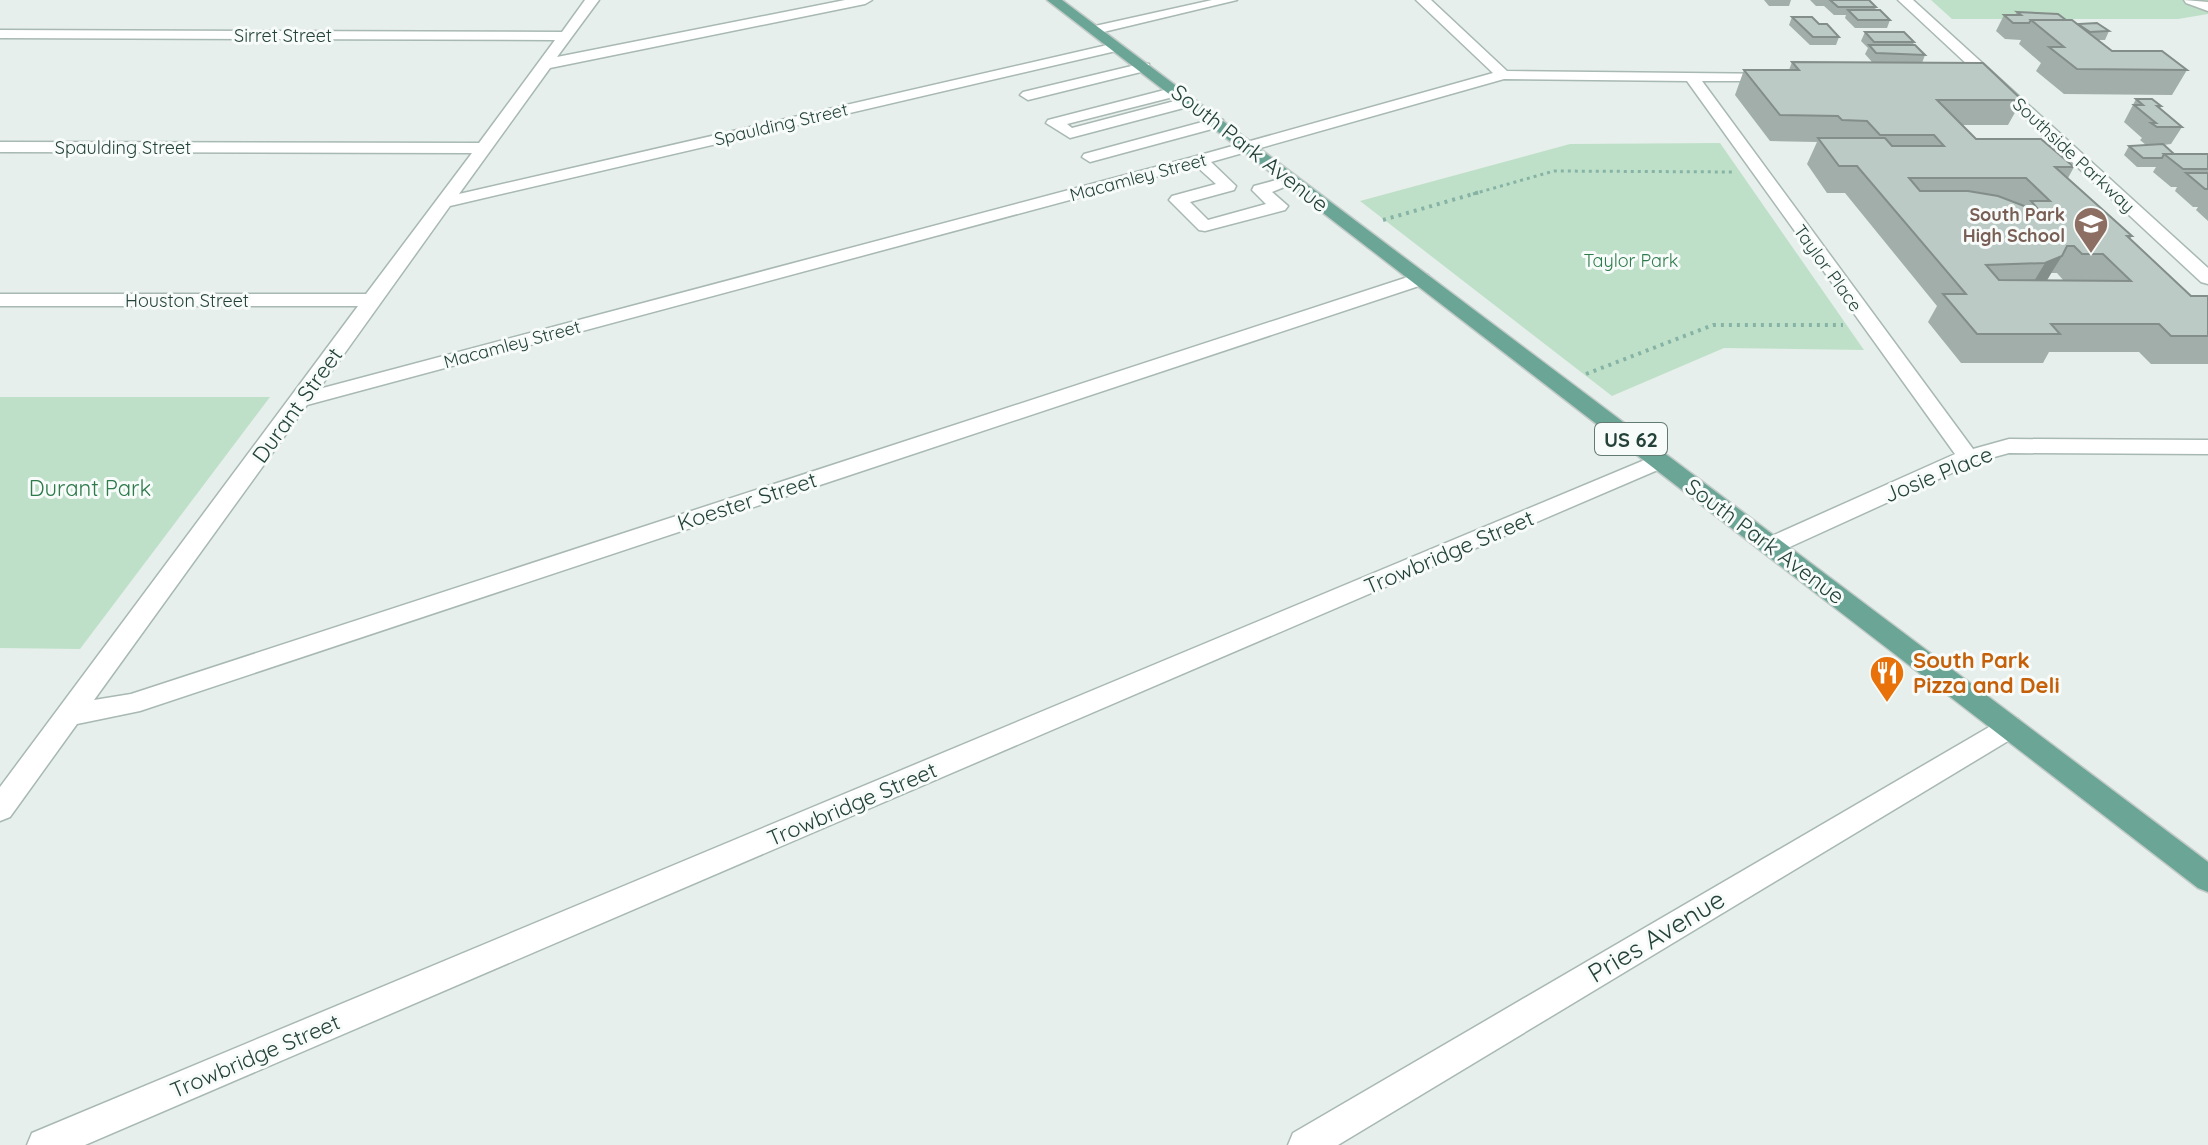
<svg xmlns="http://www.w3.org/2000/svg" width="2208" height="1145" font-family="Quicksand,sans-serif">
  <rect width="100%" height="100%" fill="#e6efeb"/>
  <!-- green -->
  <g fill="#bfe0c8">
    <path d="M1931 0H2208V14L2178 19H1952Z"/>
    <path d="M1720 143 1864 350 1724 348 1612 396 1360 201 1570 144Z"/>
    <path d="M0 397H270L80 649 0 648Z"/>
  </g>
  <g fill="none" stroke-linecap="round" stroke-linejoin="round">
    <defs>
      <g id="minor">
        <path d="M585 0H599L557 57 845 0H872L865 4 550 68 459 194 1116 43 1123 47 1116 51 450 206 319 389 1193 157 1493 73 1416 0H1431L1507 71 1781 74 1783 77 1776 81H1702L1973 449 2009 439 2208 440V454L2009 453 1976 462 1781 551H1765L1761 545 1765 539 1955 454 1687 81 1504 79 1211 162 1236 186 1234 190 1190 202 1208 220 1266 204 1252 190 1254 186 1291 176 1297 177 1299 181 1272 192 1288 206 1285 210 1205 231 1199 230 1169 200 1172 196 1216 184 1196 166 307 405 94 700 131 694 1414 275H1428L1430 279 1428 283 140 711 77 724 10 817 0 821V787L358 306H0V294H366L472 153 0 152V142L479 143 555 40 0 38V30L562 32Z"/>
        <path d="M1212 0H1237L1095 34 1088 30 1095 26Z"/>
        <path d="M1898 0H1913L2208 268V284L2201 282Z"/>
        <path d="M2184 0 2208 2V11L2186 3Z"/>
        <path d="M1144 63 1149 64V70L1028 100 1020 95 1023 92Z"/>
        <path d="M1176 87 1184 92 1181 95 1067 124 1072 128 1190 97 1198 102 1195 105 1070 138 1046 123 1048 120Z"/>
        <path d="M1217 118 1223 120V126L1090 162 1082 157 1084 154Z"/>
        <path d="M1659 454 1667 456 1670 461 1667 466 85 1145H27L32 1133Z"/>
        <path d="M2008 716 2018 719 2021 727 2018 735 1338 1145H1288L1293 1133Z"/>
      </g>
      <path id="major" d="M1047 0H1062L2208 862V892L2198 888Z"/>
    </defs>
    <!-- minor casing -->
    <use href="#minor" stroke="#a8b8b2" stroke-width="3"/>
    <!-- major casing -->
    <use href="#major" stroke="#c2cac8" stroke-width="3"/>
    <!-- path-far1 -->
    <path stroke="#86b3a5" stroke-width="3" stroke-dasharray="3 4" stroke-linecap="butt" d="M1473 194 1554 171 1734 172"/>
    <!-- path -->
    <g stroke="#86b3a5" stroke-width="4" stroke-dasharray="3 5" stroke-linecap="butt">
      <path d="M1383 220 1480 192"/>
      <path d="M1586 374 1713 325H1843"/>
    </g>
    <!-- minor -->
    <use href="#minor" fill="#fff" fill-rule="evenodd"/>
    <!-- major -->
    <use href="#major" fill="#6aa596" fill-rule="evenodd"/>
  </g>
  <!-- wall -->
  <g fill="#a1aea9" fill-rule="evenodd">
    <path d="M1764 0H1791L1789 6H1769Z"/>
    <path d="M1810 0H1869L1876 7 1875 10 1890 20 1887 28H1855L1845 18 1846 15H1834L1824 6H1816Z"/>
    <path d="M2017 12 2066 20 2078 25V24L2109 31 2105 40H2098L2112 51 2187 70 2172 95 2064 94 2036 71 2041 63 2019 44 2021 40 2005 39 1996 31 2004 15H2015Z"/>
    <path d="M1792 17 1819 24 1839 37 1836 45H1810L1789 25Z"/>
    <path d="M1865 32 1914 42 1913 45 1925 55 1922 63 2022 100 2008 125H1963L1976 139 2074 167 2068 178 2132 236 2130 239 2191 296H2208V364H2151L2139 352H2049L2043 363H1961L1928 322 1937 306 1845 193H1827L1807 164 1817 142 1770 141 1735 95 1744 70H1789L1792 62 1895 63 1872 62 1865 54 1868 48 1861 41ZM2051 273H2057L2064 281H2047Z"/>
    <path d="M2136 99 2161 106 2160 109 2182 127 2171 144 2163 145 2174 154H2208V221L2196 210 2198 207H2193L2175 191 2177 187H2171L2153 172 2156 167H2137L2124 155 2129 146 2146 145 2140 140 2142 138 2124 122Z"/>
  </g>
  <!-- shaded-wall -->
  <path fill="#838d89" d="M2062 256 2045 283 2028 291 2045 263Z"/>
  <!-- building -->
  <g fill="#bbcac4" stroke="#838d89" stroke-width="2" fill-rule="evenodd">
    <path d="M1830 0H1869L1876 7H1838Z"/>
    <path d="M1848 10H1880L1890 20H1858Z"/>
    <path d="M2017 12 2058 14 2066 20H2031L2029 23H2013L2004 15H2021Z"/>
    <path d="M1792 17H1812L1819 24H1827L1839 37H1813Z"/>
    <path d="M2031 20H2072L2112 51H2162L2187 70 2077 69 2049 47H2064Z"/>
    <path d="M2097 23 2109 31 2090 32 2078 24Z"/>
    <path d="M1865 32H1904L1914 42H1874Z"/>
    <path d="M1869 45H1915L1925 55 1876 53Z"/>
    <path d="M1792 62 1983 63 2022 100H1937L1976 139H2041L2074 167H2055L2132 236H2127L2191 296H2208V336H2171L2159 324H2051L2060 334H1977L1943 294H1966L1857 166H1839L1818 138H1885L1892 146H1944L1934 135H1880L1867 121 1842 120 1838 116 1780 115 1744 70H1799ZM1909 178H2026L2050 201H2031L2038 209H2032L1998 196 1968 191H1920ZM2067 246H2074L2082 254H2103L2131 281 1999 280 1986 265 2045 263 2062 256Z"/>
    <path d="M2136 99H2152L2161 106H2157L2182 127H2157L2151 123H2156L2134 105H2143Z"/>
    <path d="M2163 144 2174 154H2164L2162 158H2143L2129 146Z"/>
    <path d="M2164 154H2208V169H2183Z"/>
    <path d="M2186 173H2208V189H2205Z"/>
  </g>
  <!-- icons -->
  <defs>
    <symbol id="school-pin" viewBox="-11 -11 22 30"><path d="M0 17L-7.5 6A9.5 9.5 0 1 1 7.5 6Z" fill="#8d6e63" stroke="#f7fbf9"/><path d="M0-5L7-2L0 1L-7-2ZM-4 1L0 2.5L4 1V4Q0 6-4 4Z" fill="#fff"/></symbol>
    <symbol id="restaurant-pin" viewBox="-11 -11 22 30"><path d="M0 17L-7.5 6A9.5 9.5 0 1 1 7.5 6Z" fill="#e8710a" stroke="#f7fbf9"/><path d="M-5-6h1v4h1v-4h1v4h1v-4h1v5L-1.5 .5V6h-2V.5L-5-1ZM5-6V6H3V1.5H1.5Q1.5-4 5-6Z" fill="#fff"/></symbol>
  </defs>
  <g fill-rule="evenodd">
    <use href="#school-pin" x="2071" y="204" width="40" height="54"/>
    <use href="#restaurant-pin" x="1867" y="653" width="40" height="54"/>
  </g>
  <g text-anchor="middle" dominant-baseline="central" stroke-width="6" stroke-linejoin="round" paint-order="stroke">
    <!-- far-street labels -->
    <g font-size="18" fill="#24423a" stroke="#f7fbf9">
      <text x="283" y="35">Sirret Street</text>
      <text transform="translate(781 124) rotate(-13)">Spaulding Street</text>
      <text x="123" y="147">Spaulding Street</text>
      <text transform="translate(2074 155) rotate(43)">Southside Parkway</text>
      <text transform="translate(1138 177) rotate(-15)">Macamley Street</text>
      <text transform="translate(1828 268) rotate(54)">Taylor Place</text>
      <text x="187" y="300">Houston Street</text>
      <text transform="translate(512 344) rotate(-15)">Macamley Street</text>
    </g>
    <!-- far-education labels -->
    <g font-size="18" font-weight="bold" fill="#785e54" stroke="#f7fbf9" text-anchor="end">
      <text x="2065" y="214">South Park<tspan x="2065" dy="21">High School</tspan></text>
    </g>
    <!-- far-park labels -->
    <g font-size="18" fill="#2d7a4b" stroke="#f7fbf9">
      <text x="1631" y="260">Taylor Park</text>
    </g>
    <!-- shield labels -->
    <rect fill="#f7fbf9" stroke="#637a73" stroke-width="2" x="1595" y="423" width="72" height="32" rx="6"/>
    <g font-size="20" font-weight="bold" fill="#24423a">
      <text x="1631" y="439">US 62</text>
    </g>
    <!-- street labels -->
    <g font-size="22" fill="#24423a" stroke="#f7fbf9">
      <text transform="translate(1250 148) rotate(38)">South Park Avenue</text>
      <text transform="translate(297 405) rotate(-54)">Durant Street</text>
      <text transform="translate(1938 474) rotate(-22)">Josie Place</text>
      <text transform="translate(747 501) rotate(-18)">Koester Street</text>
      <text transform="translate(1765 541) rotate(37)">South Park Avenue</text>
      <text transform="translate(1449 552) rotate(-23)">Trowbridge Street</text>
      <text transform="translate(852 804) rotate(-23)">Trowbridge Street</text>
      <text transform="translate(255 1056) rotate(-23)">Trowbridge Street</text>
    </g>
    <!-- park labels -->
    <g font-size="22" fill="#2d7a4b" stroke="#f7fbf9">
      <text x="90" y="488">Durant Park</text>
    </g>
    <!-- food labels -->
    <g font-size="22" font-weight="bold" fill="#c56008" stroke="#f7fbf9" text-anchor="start">
      <text x="1913" y="660">South Park<tspan x="1913" dy="25">Pizza and Deli</tspan></text>
    </g>
    <!-- near-street labels -->
    <g font-size="26" fill="#24423a" stroke="#f7fbf9">
      <text transform="translate(1656 936) rotate(-31)">Pries Avenue</text>
    </g>
  </g>
</svg>
